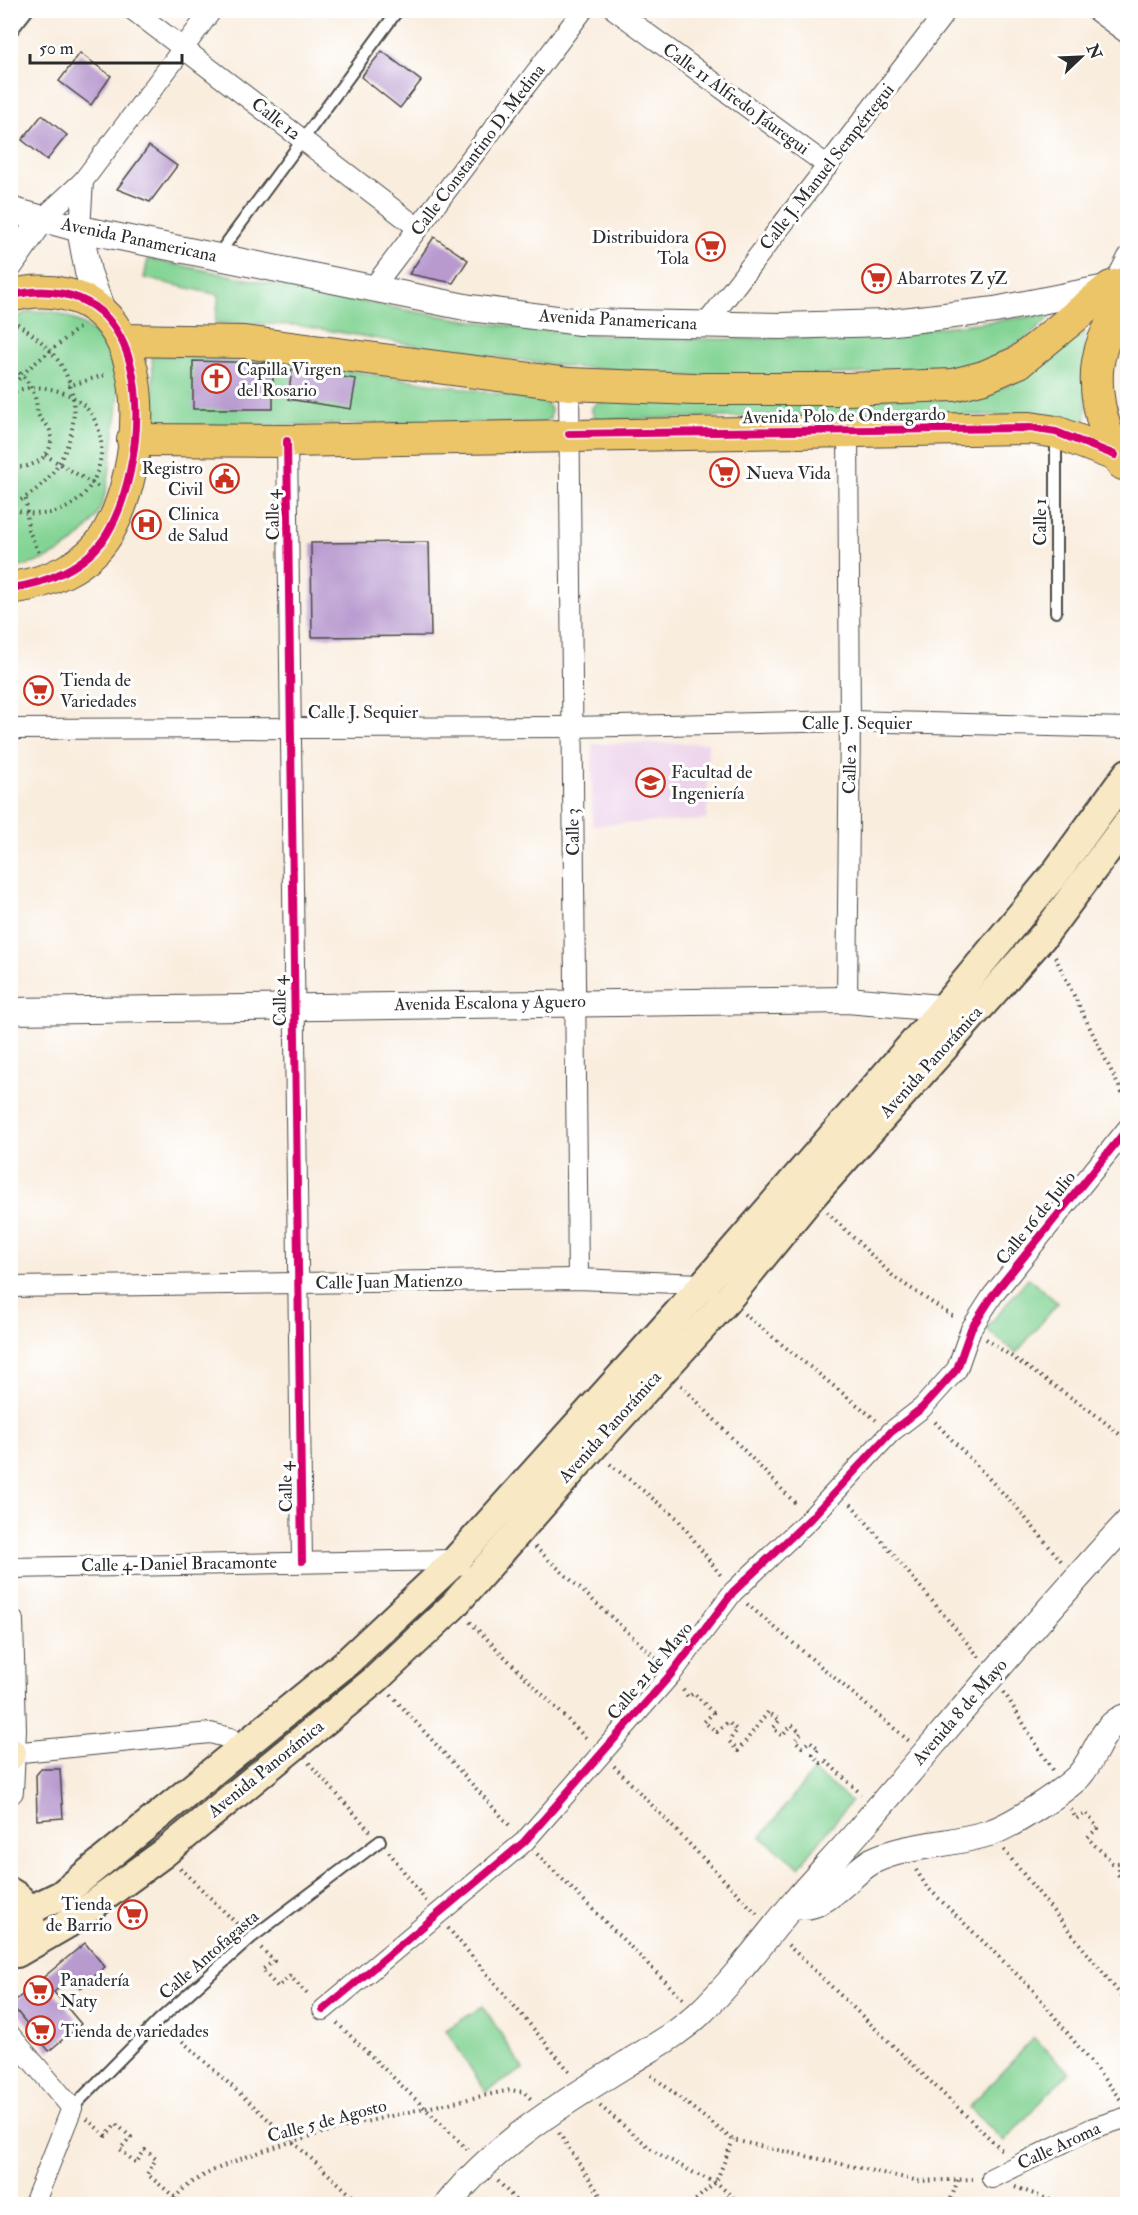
<svg xmlns="http://www.w3.org/2000/svg" width="1138" height="2215" font-family="'IM FELL Double Pica',serif">
  <rect width="100%" height="100%" fill="#fff"/>
  <filter id="ink" filterUnits="userSpaceOnUse"><feTurbulence type="fractalNoise" baseFrequency=".0167" numOctaves="2"/><feDisplacementMap in="SourceGraphic" scale="12" xChannelSelector="R" yChannelSelector="G"/><feConvolveMatrix kernelMatrix="1 2 1 2 8 2 1 2 1" color-interpolation-filters="sRGB"/></filter>
  <filter id="wash" filterUnits="userSpaceOnUse"><feTurbulence type="fractalNoise" baseFrequency=".008" numOctaves="4" result="noise"/><feDisplacementMap in="SourceGraphic" scale="24" xChannelSelector="R" yChannelSelector="G"/><feGaussianBlur stdDeviation="1.35" result="paint"/><feColorMatrix in="noise" values="0 0 0 0 0 0 0 0 0 0 0 0 0 0 0 0 0 1.4 0 .05"/><feComposite in="paint" operator="in"/></filter>
  <g filter="url(#wash)">
    <rect width="100%" height="100%" fill="#f9edde"/>
    <!-- built -->
    <path fill="#ecd1ea" d="M708 743 707 820 592 825V744Z"/>
    <!-- green -->
    <g fill="#84d495" stroke="#588060" stroke-width="1.5">
      <path d="M148 259C298 288 449 325 601 335 754 346 905 335 1055 313L1027 338 985 362 936 371 716 378 571 367 432 348 297 325 215 323 219 295 144 278Z"/>
      <path d="M47 311C79 316 117 343 119 379 120 399 115 423 113 443 110 469 108 501 92 523 72 550 43 563 11 569V320L27 312Z"/>
      <path d="M1085 332 1086 429 1043 415 763 416 601 420 594 417 591 408 604 398H961L1005 387 1048 359Z"/>
      <path d="M1127 353V393L1124 398 1123 371Z"/>
      <path d="M152 355 281 360 544 401 551 409 550 419 543 423 155 426Z"/>
      <path d="M1028 1278 1058 1303 1016 1353 986 1329Z"/>
      <path d="M813 1771 851 1801 799 1867 761 1837Z"/>
      <path d="M483 2006 523 2069 486 2092 446 2030Z"/>
      <path d="M1034 2038 1069 2072 1004 2141 969 2107Z"/>
    </g>
    <g id="blocks">
      <!-- building -->
      <g fill="#b89acf">
        <path d="M382 51 421 81 400 108 361 77Z"/>
        <path d="M80 53 111 76 91 105 59 81Z"/>
        <path d="M42 115 67 135 47 160 22 140Z"/>
        <path d="M149 146 177 166 150 202 117 189Z"/>
        <path d="M434 237 468 260 453 283 409 274Z"/>
        <path d="M193 361 273 363V409H193Z"/>
        <path d="M292 369 356 379 351 409 288 399Z"/>
        <path d="M429 542 431 636 312 637 311 543Z"/>
        <path d="M41 1769H60L63 1818 37 1820 36 1775Z"/>
        <path d="M85 1943 105 1967 81 1988 72 1977 54 1992 81 2024 49 2051 11 2004Z"/>
        <path d="M10 2075 19 2079 11 2100H10Z"/>
      </g>
    </g>
  </g>
  <g filter="url(#ink)">
    <use href="#blocks" fill-opacity="0" stroke="#4a4846" stroke-width="1.5"/>
    <g fill="none" stroke-linecap="round" stroke-linejoin="round">
      <defs>
        <g id="service">
          <path d="M10 33 28 10"/>
          <path d="M217 256 398 10"/>
          <path d="M1056 435V612"/>
          <path d="M72 2108 159 2020 251 1938 380 1841"/>
        </g>
        <g id="minor">
          <path d="M133 10 418 228"/>
          <path d="M615 10 828 166"/>
          <path d="M1095 10 1128 34"/>
          <path d="M42 219 83 181 212 10"/>
          <path d="M80 229 83 181"/>
          <path d="M372 289 583 10"/>
          <path d="M1110 292 1128 257"/>
          <path d="M706 324 947 10"/>
          <path d="M569 384 578 1279"/>
          <path d="M287 441 302 1561"/>
          <path d="M10 729 571 727 850 721 1128 728"/>
          <path d="M847 1000 850 721 848 430"/>
          <path d="M10 1287 578 1279 701 1284 708 1289"/>
          <path d="M10 1568 452 1560 459 1565"/>
          <path d="M12 1753 210 1733 230 1738 241 1748"/>
          <path d="M323 2010 524 1842 672 1673 733 1592 810 1519 891 1432 922 1408 957 1369 971 1329 993 1295 1128 1128"/>
          <path d="M10 2035 72 2108 34 2204"/>
          <path d="M992 2178 1093 2128 1128 2117"/>
        </g>
        <g id="tertiary">
          <path d="M10 210 80 229 470 308 580 322 781 326 886 323 995 310 1111 287"/>
          <path d="M80 229 88 272 103 313"/>
          <path d="M10 265 42 219"/>
          <path d="M10 1011 847 1000 940 1008 956 1022"/>
          <path d="M10 1621 13 1730 10 1791"/>
          <path d="M794 1904C822 1916 851 1871 874 1860 909 1844 951 1845 989 1833 1012 1826 1059 1794 1077 1778 1097 1759 1099 1724 1128 1716"/>
          <path d="M448 2204C495 2144 566 2101 631 2061 655 2046 678 2034 699 2014 734 1980 763 1941 794 1903 816 1877 840 1853 862 1827 950 1725 1036 1621 1128 1522"/>
        </g>
        <g id="secondary">
          <path d="M10 1756 12 1753"/>
          <path d="M10 1892C25 1900 32 1914 30 1930"/>
          <path d="M28 1911 61 1895 346 1663 454 1562 703 1285 943 1009 1054 875 1128 773"/>
          <path d="M17 1953 67 1924 164 1853 376 1679 453 1606 591 1449 727 1300 811 1197 1044 935 1128 822"/>
        </g>
        <g id="primary">
          <path d="M10 296C28 291 47 290 64 294 160 314 145 470 107 534 88 566 46 584 10 588"/>
          <path d="M123 340 244 342 569 384 694 389H847L953 385 984 377 1019 362 1111 287 1128 283"/>
          <path d="M133 440 287 441 1030 428 1056 432 1115 455"/>
          <path d="M1123 464C1114 454 1111 444 1106 431 1090 383 1093 341 1128 302"/>
        </g>
      </defs>
      <!-- service casing -->
      <use href="#service" stroke="#4a4846" stroke-width="14"/>
      <!-- minor casing -->
      <use href="#minor" stroke="#4a4846" stroke-width="22"/>
      <!-- tertiary casing -->
      <use href="#tertiary" stroke="#4a4846" stroke-width="28"/>
      <!-- secondary casing -->
      <use href="#secondary" stroke="#4a4846" stroke-width="32"/>
      <!-- primary casing -->
      <use href="#primary" stroke="#4a4846" stroke-width="34"/>
      <!-- path -->
      <g stroke="#4a4846" stroke-width="4" stroke-dasharray="1.5 4.5" stroke-linecap="butt">
        <path d="M10 365C24 376 33 385 36 402 37 406 37 413 39 416 42 422 48 424 50 431 57 456 31 471 10 466"/>
        <path d="M68 386 108 374"/>
        <path d="M10 388 29 368 80 327"/>
        <path d="M10 394C24 386 41 386 55 390 138 411 101 543 10 508"/>
        <path d="M45 455 100 488"/>
        <path d="M26 499 28 529 40 555"/>
        <path d="M1128 502 1124 510 1128 512"/>
        <path d="M10 505C66 483 94 409 57 359 45 343 31 333 15 322"/>
        <path d="M1128 518 1124 523 1128 525"/>
        <path d="M1055 957 1128 1105"/>
        <path d="M827 1212 894 1277 955 1318"/>
        <path d="M744 1314 876 1420"/>
        <path d="M986 1339 1092 1412 1128 1441"/>
        <path d="M681 1385 797 1505"/>
        <path d="M935 1422 1017 1508 1063 1563"/>
        <path d="M610 1464 677 1518 722 1577"/>
        <path d="M851 1504 979 1657"/>
        <path d="M535 1547 659 1661"/>
        <path d="M747 1604 909 1741"/>
        <path d="M470 1622 588 1740"/>
        <path d="M683 1690 688 1697 694 1693 713 1713 704 1722 717 1732 728 1722 737 1730 729 1741 738 1751 768 1712 780 1720 773 1728 782 1736 792 1725 801 1733 795 1740 802 1747 810 1741 819 1749 813 1754 821 1763 826 1761 861 1794"/>
        <path d="M1004 1692 1052 1770"/>
        <path d="M391 1695 511 1827"/>
        <path d="M309 1763 370 1831"/>
        <path d="M614 1766 757 1914"/>
        <path d="M1071 1809 1076 1819 1086 1813 1098 1828 1088 1837C1095 1848 1105 1852 1112 1863H1122L1117 1874 1128 1886"/>
        <path d="M1004 1850 1128 2004"/>
        <path d="M389 1852 426 1901"/>
        <path d="M537 1854 683 1999"/>
        <path d="M180 1868 241 1928"/>
        <path d="M916 1870 927 1887 1034 1991 1120 2099"/>
        <path d="M448 1928 571 2073"/>
        <path d="M788 1945 1003 2151"/>
        <path d="M261 1948 274 1961 262 1970 278 1987 290 1976 310 1997"/>
        <path d="M337 2023 470 2152"/>
        <path d="M169 2029 361 2204"/>
        <path d="M651 2075 733 2140 919 2181 973 2179"/>
        <path d="M600 2106 655 2152 700 2176 716 2182 740 2204"/>
        <path d="M87 2119 106 2136 116 2124 131 2137 120 2149 136 2163 145 2150 156 2159 147 2174 183 2204"/>
        <path d="M559 2133 606 2204"/>
        <path d="M498 2181 519 2204"/>
        <path d="M1015 2187 1061 2204"/>
        <path d="M172 2204C192 2150 450 2104 510 2090L524 2092 531 2099"/>
        <path d="M691 2204 716 2182 733 2140"/>
        <path d="M949 2204 958 2180"/>
      </g>
      <!-- service -->
      <use href="#service" stroke="#fff" stroke-width="10"/>
      <!-- minor -->
      <use href="#minor" stroke="#fff" stroke-width="20"/>
      <!-- tertiary -->
      <use href="#tertiary" stroke="#fff" stroke-width="26"/>
      <!-- secondary -->
      <use href="#secondary" stroke="#f8e8c3" stroke-width="28"/>
      <!-- primary -->
      <use href="#primary" stroke="#edc569" stroke-width="32"/>
      <defs>
        <g id="cycleway">
          <path d="M10 296C28 291 47 290 64 294 160 314 145 470 107 534 88 566 46 584 10 588"/>
          <path d="M569 434 1030 428 1056 432 1115 455"/>
          <path d="M287 441 302 1561"/>
          <path d="M323 2010 524 1842 672 1673 733 1592 810 1519 891 1432 922 1408 957 1369 971 1329 993 1295 1128 1128"/>
        </g>
      </defs>
      <!-- cycleway casing -->
      <use href="#cycleway" stroke="#fff" stroke-width="11"/>
      <!-- cycleway -->
      <use href="#cycleway" stroke="#d6006c" stroke-width="8"/>
    </g>
  </g>
  <!-- icons -->
  <defs>
    <symbol id="supermarket-ring" viewBox="-11 -11 22 22"><circle r="9.5" fill="#fff" stroke="#c8321e" stroke-width="1.5"/><path d="M-6-5.5h2.5l.6 2H6L4.5 2H-2.5L-4.4-4H-6ZM-1.5 3.2a1.3 1.3 0 1 0 .1 0ZM3 3.2a1.3 1.3 0 1 0 .1 0Z" fill="#c8321e"/></symbol>
    <symbol id="church-ring" viewBox="-11 -11 22 22"><circle r="9.5" fill="#fff" stroke="#c8321e" stroke-width="1.5"/><path d="M-1.2-6h2.4v3.5h3.3v2.4h-3.3V6h-2.4V-.1h-3.3v-2.4h3.3Z" fill="#c8321e"/></symbol>
    <symbol id="civic-ring" viewBox="-11 -11 22 22"><circle r="9.5" fill="#fff" stroke="#c8321e" stroke-width="1.5"/><path d="M-.6-6.5H3V-4.5H.6V-3L4-1V1h2V6H-6V1h2V-1L-.6-3ZM-1.2 2.5V6h2.4V2.5Z" fill="#c8321e"/></symbol>
    <symbol id="hospital-ring" viewBox="-11 -11 22 22"><circle r="9.5" fill="#fff" stroke="#c8321e" stroke-width="1.5"/><path d="M-5-5h3v3.5h4V-5h3V5h-3V1.5h-4V5h-3Z" fill="#c8321e"/></symbol>
    <symbol id="university-ring" viewBox="-11 -11 22 22"><circle r="9.5" fill="#fff" stroke="#c8321e" stroke-width="1.5"/><path d="M0-5L7-2L0 1L-7-2ZM-4 1L0 2.5L4 1V4Q0 6-4 4Z" fill="#c8321e"/></symbol>
  </defs>
  <g fill-rule="evenodd">
    <use href="#supermarket-ring" x="694" y="230" width="33" height="33"/>
    <use href="#supermarket-ring" x="860" y="262" width="33" height="33"/>
    <use href="#church-ring" x="200" y="362" width="33" height="33"/>
    <use href="#supermarket-ring" x="708" y="456" width="33" height="33"/>
    <use href="#civic-ring" x="208" y="462" width="33" height="33"/>
    <use href="#hospital-ring" x="130" y="508" width="33" height="33"/>
    <use href="#supermarket-ring" x="22" y="674" width="33" height="33"/>
    <use href="#university-ring" x="634" y="766" width="33" height="33"/>
    <use href="#supermarket-ring" x="116" y="1898" width="33" height="33"/>
    <use href="#supermarket-ring" x="22" y="1974" width="33" height="33"/>
    <use href="#supermarket-ring" x="24" y="2014" width="33" height="33"/>
  </g>
  <g text-anchor="middle" dominant-baseline="central" stroke-width="6" stroke-linejoin="round" paint-order="stroke">
    <!-- street labels -->
    <g font-size="18" fill="#2b2b2b" stroke="#fff">
      <text transform="translate(736 99) rotate(36)">Calle 11 Alfredo Jáuregui</text>
      <text transform="translate(276 119) rotate(38)">Calle 12</text>
      <text transform="translate(478 150) rotate(-53)">Calle Constantino D. Medina</text>
      <text transform="translate(827 167) rotate(-52)">Calle J. Manuel Sempértegui</text>
      <text transform="translate(139 240) rotate(12)">Avenida Panamericana</text>
      <text transform="translate(618 320) rotate(3)">Avenida Panamericana</text>
      <text transform="translate(844 416) rotate(-1)">Avenida Polo de Ondergardo</text>
      <text transform="translate(273 515) rotate(-91)">Calle 4</text>
      <text transform="translate(1040 522) rotate(-90)">Calle 1</text>
      <text x="363" y="712">Calle J. Sequier</text>
      <text x="857" y="723">Calle J. Sequier</text>
      <text transform="translate(850 769) rotate(-89)">Calle 2</text>
      <text transform="translate(573 832) rotate(-91)">Calle 3</text>
      <text transform="translate(280 1001) rotate(-91)">Calle 4</text>
      <text transform="translate(490 1003) rotate(-1)">Avenida Escalona y Aguero</text>
      <text transform="translate(931 1062) rotate(-48)">Avenida Panorámica</text>
      <text transform="translate(1036 1218) rotate(-51)">Calle 16 de Julio</text>
      <text transform="translate(389 1282) rotate(-1)">Calle Juan Matienzo</text>
      <text transform="translate(610 1427) rotate(-48)">Avenida Panorámica</text>
      <text transform="translate(286 1487) rotate(-91)">Calle 4</text>
      <text transform="translate(179 1564) rotate(-1)">Calle 4-Daniel Bracamonte</text>
      <text transform="translate(650 1671) rotate(-50)">Calle 21 de Mayo</text>
      <text transform="translate(960 1712) rotate(-49)">Avenida 8 de Mayo</text>
      <text transform="translate(266 1769) rotate(-39)">Avenida Panorámica</text>
      <text transform="translate(209 1955) rotate(-41)">Calle Antofagasta</text>
      <text transform="translate(327 2121) rotate(-15)">Calle 5 de Agosto</text>
      <text transform="translate(1059 2146) rotate(-25)">Calle Aroma</text>
    </g>
    <!-- poi labels -->
    <g font-size="18" fill="#2b2b2b" stroke="#fff" text-anchor="start">
      <text x="689" y="237" text-anchor="end">Distribuidora<tspan x="689" dy="21">Tola</tspan></text>
      <text x="897" y="278">Abarrotes Z yZ</text>
      <text x="237" y="369">Capilla Virgen<tspan x="237" dy="21">del Rosario</tspan></text>
      <text x="203" y="468" text-anchor="end">Registro<tspan x="203" dy="21">Civil</tspan></text>
      <text x="746" y="473">Nueva Vida</text>
      <text x="168" y="514">Clinica<tspan x="168" dy="21">de Salud</tspan></text>
      <text x="60" y="680">Tienda de<tspan x="60" dy="21">Variedades</tspan></text>
      <text x="671" y="772">Facultad de<tspan x="671" dy="21">Ingeniería</tspan></text>
      <text x="112" y="1904" text-anchor="end">Tienda<tspan x="112" dy="21">de Barrio</tspan></text>
      <text x="60" y="1980">Panadería<tspan x="60" dy="21">Naty</tspan></text>
      <text x="61" y="2031">Tienda de variedades</text>
    </g>
  </g>
  <!-- margin -->
  <rect width="1138" height="2215" fill="none" stroke="#fff" stroke-width="36"/>
  <!-- north arrow -->
  <g transform="translate(1081 57) rotate(67)" stroke="#ffffff" stroke-width="4.5" paint-order="stroke">
  <path d="M0-4.5L10 22L0 15L-10 22Z" fill="#2b2b2b"/>
  <text y="-9" font-size="16" font-weight="bold" text-anchor="middle" fill="#2b2b2b">N</text>
  </g>
  <!-- scale -->
  <path d="M30 54v9h152v-9" fill="none" stroke="#2b2b2b" stroke-width="3"/>
  <text x="39" y="54" font-size="18" fill="#2b2b2b" stroke="#ffffff" stroke-width="4.5" paint-order="stroke">50 m</text>
</svg>
